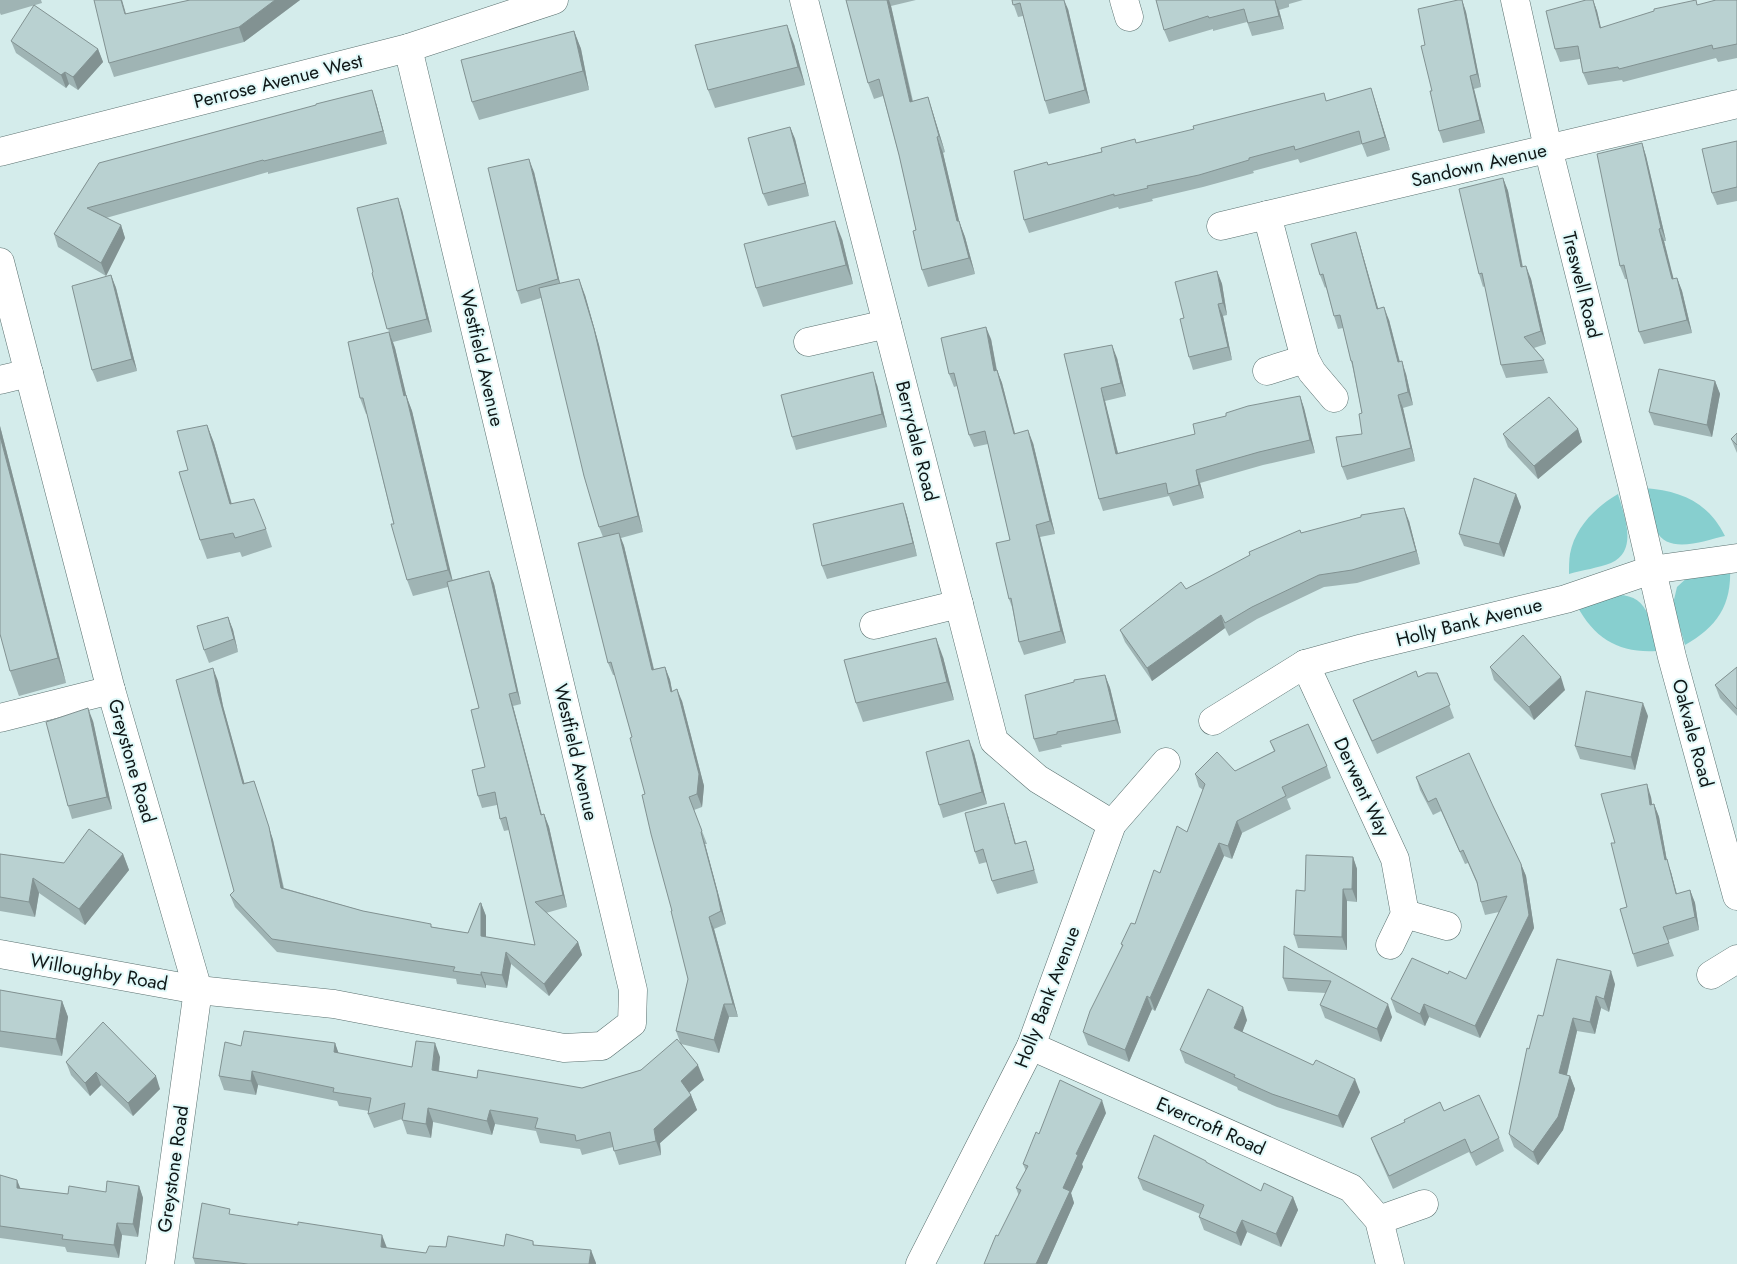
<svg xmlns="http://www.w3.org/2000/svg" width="1737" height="1264" font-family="Jost,sans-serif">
  <rect width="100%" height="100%" fill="#d4eceb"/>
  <!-- green -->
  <g fill="#87cfcf">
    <path d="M1645 488C1681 491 1708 502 1725 536 1705 540 1668 556 1656 530 1650 519 1648 500 1645 488Z"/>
    <path d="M1618 494C1624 515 1639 551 1611 563 1598 568 1583 570 1569 574 1569 568 1569 560 1570 554 1575 527 1596 507 1618 494Z"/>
    <path d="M1730 567C1732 605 1717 627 1685 645L1673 604 1677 587 1690 575Z"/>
    <path d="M1618 595C1651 595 1651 626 1656 651 1619 653 1595 639 1577 606Z"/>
  </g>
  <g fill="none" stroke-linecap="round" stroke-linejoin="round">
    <defs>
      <g id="street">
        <path d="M804 0 994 741 1038 779 1112 824"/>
        <path d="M1124 0 1129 17"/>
        <path d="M1515 0 1548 148 1632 484 1672 657 1737 896"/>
        <path d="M0 152 408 48 554 0"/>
        <path d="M1267 215 1305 359 1312 372 1334 398"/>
        <path d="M1221 226 1737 104"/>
        <path d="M0 262 111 690 198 990 160 1264"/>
        <path d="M808 342 887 324"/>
        <path d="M1267 371 1305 359"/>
        <path d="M0 380 29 373"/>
        <path d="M874 625 959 604"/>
        <path d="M1305 664 1395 859 1405 914 1390 945"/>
        <path d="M0 718 111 690"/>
        <path d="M1213 721 1305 664 1363 648 1566 599 1651 570 1737 558"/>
        <path d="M1405 914 1447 926"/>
        <path d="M0 954 198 990 334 1004 564 1048 602 1046 632 1023 633 990 408 48"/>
        <path d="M1711 975 1737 959"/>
        <path d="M1031 1046 1351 1188 1379 1220 1390 1264"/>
        <path d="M1379 1220 1424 1204"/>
        <path d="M920 1264 1031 1046 1112 824 1166 762"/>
      </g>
    </defs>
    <!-- street casing -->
    <use href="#street" stroke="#5a706f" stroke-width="29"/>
    <!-- street -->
    <use href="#street" stroke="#fff" stroke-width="28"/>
  </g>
  <!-- wall -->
  <g fill="#9fb4b4">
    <path d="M0 0H41L42 3 1 15 0 13Z"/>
    <path d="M190 0H300L244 42 114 77 109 63 126 14Z"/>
    <path d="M846 0H916L891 6 913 101 928 97 933 113 945 152 943 153 959 221 965 237 975 274 928 287 922 270 916 230 899 155 883 96 874 99 868 83Z"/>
    <path d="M1012 0 1068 9 1090 103 1049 114 1045 101 1023 16 1018 17Z"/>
    <path d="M1156 0H1303L1289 4V7L1279 10 1284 29 1252 36 1247 22 1213 31V29L1169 42 1164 30Z"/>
    <path d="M1462 0 1466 12 1481 87 1474 89 1485 133 1443 143 1439 131 1425 45Z"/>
    <path d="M1593 0 1597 11 1601 28 1698 5 1737 0V58L1718 62 1716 58 1623 82 1622 80 1588 85 1583 73 1580 59 1560 62 1555 49Z"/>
    <path d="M574 31 581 49 589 90 479 120 472 102Z"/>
    <path d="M11 41 98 49 103 62 78 90 69 84 66 88 16 53Z"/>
    <path d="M794 44 805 85 715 108 708 90Z"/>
    <path d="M1371 88 1375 101 1390 150 1367 157 1362 144 1300 163 1298 159 1253 171 1254 173 1203 187 1152 199 1153 201 1119 209 1118 207 1029 233 1024 220 1048 165 1136 143 1326 101Z"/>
    <path d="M376 103 387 144 268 174V172L106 218 121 225 125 238 106 276 58 247 54 234 99 163Z"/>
    <path d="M790 127 795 139 809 196 768 206 763 194Z"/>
    <path d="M1737 141V201L1717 205 1712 193Z"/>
    <path d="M1642 143 1646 156 1666 241H1664L1673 279 1677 278 1682 291 1692 333 1644 344 1639 332 1627 279H1625L1620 266Z"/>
    <path d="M534 172 560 283 585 295 599 345 643 532 621 538 624 546 654 669 665 667 670 680 672 691 682 701 704 786 702 807 694 810 707 844H705L721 904 726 924 714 929 738 1017H729L719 1053 681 1044 704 1080 689 1093 691 1095 697 1110 660 1143 661 1155 619 1165 613 1147 582 1155 580 1149 540 1143 536 1131 495 1124 492 1135 433 1122 431 1138 407 1134 402 1119 374 1128 368 1114 369 1111 339 1106 337 1101 258 1085 256 1095 224 1090 219 1076 241 1046 335 1043 338 1053 412 1067 440 1057 439 1071 477 1078 582 1088 641 1070 680 1042 676 1031 688 979 632 737 615 675H613L608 663 603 537 599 527 541 298 521 304 517 291Z"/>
    <path d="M1503 178 1508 191 1523 267 1531 279 1546 344 1534 348 1544 360 1548 373 1506 378 1501 365 1485 286 1483 287 1479 274Z"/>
    <path d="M402 210 432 332 393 342 395 348 406 395 412 411 452 580 489 571 494 584 521 704 513 706 542 815 544 814 549 827 567 907 546 913 578 942 582 955 549 996 511 964 507 988 486 985V988L457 984 456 979 277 952 235 907 230 895 234 891 218 681 223 706 244 783 254 781 273 840 284 888 363 911 433 927 468 933 481 903 486 916V937L535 945 509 830 504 831 500 819 497 805 482 808 478 796 485 767 479 708 448 587 413 596 407 580 367 414H366L360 398 389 332 372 273 373 272Z"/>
    <path d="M842 239 853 284 763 307 756 288Z"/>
    <path d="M1360 245 1378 309 1389 320 1400 362 1406 374 1413 405 1403 408 1415 461 1347 480 1342 467 1362 434V413L1353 369 1351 361 1343 328 1338 329 1334 316 1326 287 1325 288 1320 275Z"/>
    <path d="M1217 271 1222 284 1227 315 1223 316 1232 360 1193 370 1189 357 1184 318Z"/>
    <path d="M111 275 116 288 137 371 97 382 92 370Z"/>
    <path d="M991 339 997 370 1002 383 1015 433 1033 443 1055 534 1040 537 1066 643 1024 655 1019 642 1012 607 1009 599 1010 540 988 444 974 447 969 435 957 386 954 387 949 374Z"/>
    <path d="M1064 354 1117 358 1126 396 1105 401 1118 453 1195 434 1226 416 1300 396 1304 408 1315 453 1263 465 1200 483 1204 498 1173 506 1169 496 1103 511 1099 499Z"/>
    <path d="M1715 381 1720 394 1712 437 1654 425 1649 412Z"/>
    <path d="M877 385 887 427 796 450 792 437Z"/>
    <path d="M207 425 214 443 232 504 266 529 272 547 242 557 240 552 207 559 200 540 188 470Z"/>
    <path d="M0 426 66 683 19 696 10 671Z"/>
    <path d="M1578 429 1582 442 1538 479 1508 447 1503 434Z"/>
    <path d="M1737 433V453L1731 439Z"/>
    <path d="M1516 494 1521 507 1504 557 1464 546 1459 534Z"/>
    <path d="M903 503 907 516 917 556 827 579 822 566Z"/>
    <path d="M1409 521 1420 564 1357 583 1324 587 1257 619 1229 636 1225 628 1152 681 1125 642 1120 630 1186 589 1301 533Z"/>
    <path d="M228 617 233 630 238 652 209 663 204 650Z"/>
    <path d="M943 657 954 700 863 722 856 703Z"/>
    <path d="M1490 667 1565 690 1534 720 1494 680Z"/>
    <path d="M1737 667V716L1720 698 1715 685Z"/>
    <path d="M1437 673 1454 718 1377 754 1358 712 1353 700Z"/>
    <path d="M1105 675 1110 688 1121 733 1061 745 1062 747 1039 752 1034 739Z"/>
    <path d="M1648 716 1635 770 1580 759 1575 746Z"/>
    <path d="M93 721 112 809 72 819 68 806Z"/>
    <path d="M1270 741 1327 766 1331 778 1287 799 1291 809 1242 833 1232 859 1224 856 1155 1011 1152 1009 1129 1062 1088 1045 1083 1032 1122 946 1121 944 1135 924 1160 873 1187 832 1203 790 1199 787 1195 774 1235 771 1274 751Z"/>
    <path d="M974 753 987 804 943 818 939 805Z"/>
    <path d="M1416 777 1493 806 1521 864 1526 876 1534 928 1480 1038 1429 1017 1425 1026 1396 1012 1391 999 1448 974 1466 979 1499 912 1485 915 1481 902 1478 886 1468 863 1465 864 1441 811 1433 815 1420 790Z"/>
    <path d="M1651 797 1652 805 1654 804 1659 817 1667 861 1671 872 1677 894 1690 890 1695 903 1699 930 1668 940 1674 956 1637 967 1633 954 1627 907 1615 843Z"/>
    <path d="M1008 816 1016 844 1026 841 1030 854 1038 883 997 894 992 881 987 862 979 864 975 852Z"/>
    <path d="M0 854 64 863 123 854 129 870 85 925 39 893 35 917 0 911Z"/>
    <path d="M1353 857 1357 869V902L1347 901V950L1298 948 1294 935 1305 891Z"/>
    <path d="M1284 946 1392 1017 1381 1042 1325 1018 1320 1005 1326 993 1288 991 1283 978Z"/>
    <path d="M1615 984 1609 1012 1601 1008 1595 1034 1577 1031 1567 1075 1570 1076 1575 1089 1563 1130 1538 1165 1514 1147 1509 1134 1529 1049 1543 1016Z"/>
    <path d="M0 990 62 1001 68 1017 62 1056 0 1047Z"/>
    <path d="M1247 1020 1242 1032 1360 1092 1343 1128 1277 1107 1238 1090 1237 1087 1185 1063 1180 1050Z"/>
    <path d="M66 1062 160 1089 133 1116 101 1085 90 1096 71 1075Z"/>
    <path d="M1444 1111 1499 1138 1504 1151 1476 1166 1469 1152 1393 1189 1376 1151 1371 1138Z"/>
    <path d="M1106 1113 1082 1164 1083 1167 1071 1193 1074 1203 1047 1264H984L1019 1196 1016 1188 1026 1171 1023 1164 1039 1134Z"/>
    <path d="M1207 1163 1261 1191 1293 1197 1298 1210 1281 1247 1247 1232 1241 1246 1204 1230 1199 1217 1200 1214 1143 1190 1138 1178Z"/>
    <path d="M0 1175 20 1189 68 1194 106 1192 139 1186 143 1198 138 1237 122 1235 119 1258 67 1252 65 1247 0 1238Z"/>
    <path d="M232 1215 387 1248 426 1253 446 1247 504 1246 533 1241 534 1245 596 1263V1264H195L193 1258Z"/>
  </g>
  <!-- shaded-wall -->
  <g fill="#829292">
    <path d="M121 0H122L130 28 125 14Z"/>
    <path d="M275 0H300L244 42 239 27Z"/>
    <path d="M887 0H889L891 6 916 118 910 102Z"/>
    <path d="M1064 0 1068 9 1090 103 1085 90Z"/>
    <path d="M1275 0 1279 10 1284 29 1279 16Z"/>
    <path d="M1462 0 1466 12 1481 87 1477 74Z"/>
    <path d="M1593 0 1597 11 1604 41 1600 28Z"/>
    <path d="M787 25 794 44 805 85 798 67Z"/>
    <path d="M574 31 581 49 589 90 583 71Z"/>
    <path d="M98 49 103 62 78 90 73 77Z"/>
    <path d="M65 72 69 84 66 88 61 75Z"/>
    <path d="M1470 76 1474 89 1485 133 1480 120Z"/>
    <path d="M1371 88 1375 101 1390 150 1385 137Z"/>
    <path d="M372 90 376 103 387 144 383 131Z"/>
    <path d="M928 97 933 113 945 152 939 136Z"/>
    <path d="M790 127 795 139 809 196 805 183Z"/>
    <path d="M937 137 943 153 963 237 957 221Z"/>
    <path d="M1642 143 1646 156 1666 241 1661 228Z"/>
    <path d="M529 159 534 172 562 292 558 279Z"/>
    <path d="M1503 178 1508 191 1525 280 1521 267Z"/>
    <path d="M398 198 402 210 432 332 427 319Z"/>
    <path d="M835 221 842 239 853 284 846 265Z"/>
    <path d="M959 221 965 237 975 274 969 258Z"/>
    <path d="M121 225 125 238 106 276 101 263Z"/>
    <path d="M1659 229 1664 241 1677 292 1672 279Z"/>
    <path d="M1356 232 1360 245 1382 322 1377 309Z"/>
    <path d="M1526 266 1531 279 1546 344 1541 331Z"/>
    <path d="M1217 271 1222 284 1227 315 1223 303Z"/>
    <path d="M111 275 116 288 137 371 132 359Z"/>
    <path d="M1677 278 1682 291 1692 333 1687 320Z"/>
    <path d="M579 279 585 295 599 345 643 532 638 516Z"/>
    <path d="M1218 304 1223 316 1232 360 1228 347Z"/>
    <path d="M1384 307 1389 320 1403 375 1398 362Z"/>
    <path d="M986 327 991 339 999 384 994 371Z"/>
    <path d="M389 332 395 348 410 411 404 396Z"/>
    <path d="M1112 345 1117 358 1126 396 1121 383Z"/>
    <path d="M1402 361 1406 374 1413 405 1408 392Z"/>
    <path d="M997 370 1002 383 1018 446 1014 434Z"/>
    <path d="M873 372 877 385 887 427 882 414Z"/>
    <path d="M1715 381 1720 394 1712 437 1707 425Z"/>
    <path d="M1101 388 1105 401 1121 466 1116 454Z"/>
    <path d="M406 395 412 411 454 586 448 570Z"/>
    <path d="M1398 395 1403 408 1415 461 1411 448Z"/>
    <path d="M1300 396 1304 408 1315 453 1310 440Z"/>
    <path d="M207 425 214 443 237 523 230 504Z"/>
    <path d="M0 426 66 683 58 658 0 436Z"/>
    <path d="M1578 429 1582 442 1538 479 1534 466Z"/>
    <path d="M1028 430 1033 443 1055 534 1050 521Z"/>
    <path d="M1196 470 1200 483 1204 498 1199 485Z"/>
    <path d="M1516 494 1521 507 1504 557 1499 544Z"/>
    <path d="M903 503 907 516 917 556 913 543Z"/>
    <path d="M1404 508 1409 521 1420 564 1416 551Z"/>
    <path d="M1036 525 1040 537 1066 643 1061 631Z"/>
    <path d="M619 533 624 546 657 683 652 670Z"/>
    <path d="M489 571 494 584 521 704 517 692Z"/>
    <path d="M1221 615 1225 628 1152 681 1147 668Z"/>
    <path d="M228 617 233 630 238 652 234 639Z"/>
    <path d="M936 638 943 657 954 700 947 682Z"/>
    <path d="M665 667 670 680 675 705 671 692Z"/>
    <path d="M213 668 218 681 223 706 248 796 243 784 218 693Z"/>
    <path d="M1105 675 1110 688 1121 733 1116 720Z"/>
    <path d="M1561 677 1565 690 1534 720 1529 707Z"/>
    <path d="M677 689 682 701 704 786 702 807 697 794Z"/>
    <path d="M509 694 513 706 545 828 541 815Z"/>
    <path d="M1643 703 1648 716 1635 770 1631 757Z"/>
    <path d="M88 708 93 721 112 809 107 797Z"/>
    <path d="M969 740 974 753 987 804 982 792Z"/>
    <path d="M254 781 273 840 286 901 281 888Z"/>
    <path d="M1647 784 1651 797 1654 818 1650 805Z"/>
    <path d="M1004 803 1008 816 1019 857 1015 844Z"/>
    <path d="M1654 804 1659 817 1667 861 1671 872 1680 907 1665 860Z"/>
    <path d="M544 814 549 827 567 907 563 895Z"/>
    <path d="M1237 821 1242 833 1232 859 1228 846Z"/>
    <path d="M701 832 705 844 721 904 726 924 721 911Z"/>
    <path d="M1219 843 1224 856 1155 1011 1150 998Z"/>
    <path d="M123 854 129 870 85 925 79 909Z"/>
    <path d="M1353 857 1357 869V902L1352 889Z"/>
    <path d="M1521 864 1526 876 1534 928 1480 1038 1475 1026Z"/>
    <path d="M33 878 39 893 35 917 29 902Z"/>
    <path d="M1343 889 1347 901V950L1342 937Z"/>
    <path d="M1690 890 1695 903 1699 930 1695 917Z"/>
    <path d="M481 903 486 916V949L481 936Z"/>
    <path d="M709 917 714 929 738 1017 733 1004Z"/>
    <path d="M578 942 582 955 549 996 544 984Z"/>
    <path d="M506 952 511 964 507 988 502 975Z"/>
    <path d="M1611 971 1615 984 1609 1012 1604 999Z"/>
    <path d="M481 972 486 985V988L481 975Z"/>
    <path d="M1147 996 1152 1009 1129 1062 1125 1050Z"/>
    <path d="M1596 996 1601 1008 1595 1034 1590 1022Z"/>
    <path d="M62 1001 68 1017 62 1056 56 1039Z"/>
    <path d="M724 1004 729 1017 719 1053 714 1040Z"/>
    <path d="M1388 1004 1392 1017 1381 1042 1377 1029Z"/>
    <path d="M1424 1004 1429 1017 1425 1026 1420 1014Z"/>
    <path d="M1243 1007 1247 1020 1239 1041 1234 1028Z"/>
    <path d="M1573 1018 1577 1031 1564 1086 1559 1073Z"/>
    <path d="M335 1043 340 1057 334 1052Z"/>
    <path d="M435 1043 440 1057 437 1084 432 1070Z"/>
    <path d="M698 1065 704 1080 686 1095 681 1081Z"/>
    <path d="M252 1071 258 1085 256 1095 251 1081Z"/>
    <path d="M96 1072 101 1085 90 1096 85 1083Z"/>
    <path d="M156 1076 160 1089 133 1116 128 1103Z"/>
    <path d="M1570 1076 1575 1089 1563 1130 1538 1165 1533 1152Z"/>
    <path d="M1355 1079 1360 1092 1343 1128 1338 1116Z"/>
    <path d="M691 1095 697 1110 660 1143 661 1155 656 1141 654 1129Z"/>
    <path d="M1102 1100 1106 1113 1082 1164 1083 1167 1071 1193 1074 1203 1047 1264H1036L1063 1188 1076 1154Z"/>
    <path d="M428 1108 433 1122 431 1138 426 1124Z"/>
    <path d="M490 1110 495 1124 492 1135 487 1121Z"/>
    <path d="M17 1180 22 1192 17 1188Z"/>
    <path d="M139 1186 143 1198 138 1237 133 1224Z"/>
    <path d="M1293 1197 1298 1210 1281 1247 1276 1234Z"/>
    <path d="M1242 1220 1247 1232 1241 1246 1236 1233Z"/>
    <path d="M117 1223 122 1235 119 1258 114 1245Z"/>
    <path d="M382 1235 387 1248 385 1260 381 1247Z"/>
    <path d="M591 1250 596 1263V1264H589Z"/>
  </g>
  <!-- building -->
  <g fill="#b9d1d1" stroke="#829292">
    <path d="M94 0H121L125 14 190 0H275L239 27 109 63Z"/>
    <path d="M846 0H887L910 102 928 97 939 136 937 137 957 221H959L969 258 922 270 913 231 916 230 899 155 879 79 868 83Z"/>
    <path d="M1012 0H1064L1085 90 1045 101 1020 3 1013 5Z"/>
    <path d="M1156 0H1275L1279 16 1248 23 1244 9 1209 18 1208 16 1164 30Z"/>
    <path d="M1458 0H1462L1477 74 1470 76 1480 120 1439 131 1430 91H1432L1421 46 1425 45 1418 9Z"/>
    <path d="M1586 0H1593L1600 28 1654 11V9L1696 0 1697 5 1716 0H1737V44L1713 49 1712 45 1619 69 1618 67 1583 73 1578 46 1555 49 1546 11Z"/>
    <path d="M34 5 98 49 73 77 65 72 61 75 11 41Z"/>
    <path d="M787 25 798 67 708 90 695 45Z"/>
    <path d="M574 31 583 71 472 102 461 60Z"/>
    <path d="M1371 88 1385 137 1362 144 1359 131 1295 150 1294 146 1249 158V160L1199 175 1147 186 1148 188 1114 196V194L1024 220 1014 171 1047 162 1048 165 1102 152 1101 148 1135 139 1136 143 1194 129 1193 126 1324 93 1326 101Z"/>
    <path d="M372 90 383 131 264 161 263 160 87 208 121 225 101 263 54 234 99 163 316 105V104Z"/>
    <path d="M790 127 805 183 763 194 748 138Z"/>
    <path d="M1737 141V187L1712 193 1702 149Z"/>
    <path d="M1642 143 1661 228 1659 229 1672 279 1677 278 1687 320 1639 332 1624 265 1620 266 1597 154Z"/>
    <path d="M529 159 558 279 517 291 488 168Z"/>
    <path d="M1503 178 1521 267 1526 266 1541 331 1524 337 1544 360 1501 365 1482 273 1479 274 1459 189Z"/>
    <path d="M398 198 427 319 387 329 372 273 373 272 357 208Z"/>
    <path d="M835 221 846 265 756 288 744 244Z"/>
    <path d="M1356 232 1377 309 1384 307 1398 362 1402 361 1408 392 1398 395 1411 448 1342 467 1336 437 1362 434 1359 414 1362 413 1352 361H1351L1340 315 1334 316 1323 274 1320 275 1311 244Z"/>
    <path d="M1217 271 1223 303 1218 304 1228 347 1189 357 1180 319 1184 318 1175 282Z"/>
    <path d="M111 275 132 359 92 370 72 286Z"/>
    <path d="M579 279 594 329 638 516 599 527 584 476 539 288Z"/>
    <path d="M986 327 994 371 997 370 1014 434 1028 430 1050 521 1036 525 1061 631 1019 642 1011 598 1009 599 996 543 1010 540 985 431 969 435 954 373 949 374 941 338Z"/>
    <path d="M389 332 404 396 406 395 448 570 407 580 391 524H394L363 398H360L348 342Z"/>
    <path d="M1112 345 1121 383 1101 388 1116 454 1195 434 1193 424 1226 416V413L1248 406 1300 396 1310 440 1259 452 1196 470 1199 485 1168 494 1166 483 1099 499 1064 354Z"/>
    <path d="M1659 369 1715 381 1707 425 1649 412Z"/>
    <path d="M873 372 882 414 792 437 781 395Z"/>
    <path d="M1549 397 1578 429 1534 466 1503 434Z"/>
    <path d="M207 425 230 504 254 499 266 529 235 538 233 533 200 540 179 472 188 470 177 431Z"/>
    <path d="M1737 433V445L1731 439Z"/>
    <path d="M0 436 58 658 10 671 0 634Z"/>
    <path d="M1474 478 1516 494 1499 544 1459 534Z"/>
    <path d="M903 503 913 543 822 566 813 524Z"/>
    <path d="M1404 508 1416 551 1352 570 1319 575 1252 607 1225 623 1221 615 1147 668 1120 630 1181 582 1186 589 1250 555 1249 552 1300 530 1301 533 1361 517V515Z"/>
    <path d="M619 533 652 670 665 667 671 692 677 689 699 774 697 794 689 797 702 831 701 832 717 892 721 911 709 917 733 1004H724L714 1040 676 1031 688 979 671 911H672L651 834 642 795 645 794 630 738 632 737 611 662 608 663 578 543Z"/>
    <path d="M489 571 517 692 509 694 541 815 544 814 563 895 535 902 578 942 544 984 506 952 502 975 481 972V975L453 971 455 967 272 939 230 895 234 891 176 680 213 668 218 693 243 784 254 781 269 827 281 888 363 911 431 924V927L468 933 480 903H481V936L535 945 506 817 500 819 495 792 478 796 472 770 485 767 471 710 479 708 447 582Z"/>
    <path d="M228 617 234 639 204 650 197 626Z"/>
    <path d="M1523 635 1561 677 1529 707 1490 667Z"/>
    <path d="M936 638 947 682 856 703 844 660Z"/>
    <path d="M1737 667V709L1715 685Z"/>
    <path d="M1416 671 1418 677 1427 673H1437L1450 705 1372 741 1353 700Z"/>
    <path d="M1105 675 1116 720 1057 732V734L1034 739 1025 695 1074 682V680Z"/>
    <path d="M1586 691 1643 703 1631 757 1575 746Z"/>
    <path d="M88 708 107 797 68 806 46 722Z"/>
    <path d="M1308 724 1327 766 1282 787 1286 796 1237 821 1228 846 1219 843 1150 998 1147 996 1125 1050 1083 1032 1090 1011 1123 945 1121 944 1131 923 1135 924 1154 870 1160 873 1177 826 1187 832 1205 784 1195 774 1217 752 1235 771 1275 751 1270 741Z"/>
    <path d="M969 740 982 792 939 805 926 752Z"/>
    <path d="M1469 753 1493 806 1521 864 1529 915 1475 1026 1424 1004 1420 1014 1391 999 1412 958 1448 974 1449 971 1466 979 1507 896 1481 902 1477 882 1463 850 1460 852 1436 798 1428 802 1416 777Z"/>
    <path d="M1647 784 1650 805 1654 804 1665 860 1667 859 1676 894 1690 890 1695 917 1663 927 1669 943 1633 954 1620 909 1627 907 1611 843H1615L1601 794Z"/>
    <path d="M1004 803 1015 844 1026 841 1034 870 992 881 983 849 975 852 965 813Z"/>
    <path d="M89 829 123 854 79 909 33 878 29 902 0 897V854L64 863Z"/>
    <path d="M1306 855 1353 857 1352 889H1343L1342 937 1294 935 1296 890 1305 891Z"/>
    <path d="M1284 946 1388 1004 1377 1029 1320 1005 1331 981 1283 978Z"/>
    <path d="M1557 959 1611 971 1604 999 1596 996 1590 1022 1573 1018 1559 1073 1570 1076 1558 1117 1533 1152 1509 1134 1527 1048 1529 1049 1538 1015 1543 1016Z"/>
    <path d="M1208 989 1243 1007 1234 1028 1313 1065 1316 1060 1355 1079 1338 1116 1272 1094 1234 1077 1235 1075 1180 1050Z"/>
    <path d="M0 990 62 1001 56 1039 0 1031Z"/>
    <path d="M103 1022 156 1076 128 1103 96 1072 85 1083 66 1062Z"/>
    <path d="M244 1031 335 1043 334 1052 412 1067 416 1041 435 1043 432 1070 477 1078 478 1070 582 1088 641 1070 677 1039 698 1065 681 1081 691 1095 654 1129 656 1141 614 1151 610 1132 576 1141 575 1135 535 1128 538 1118 490 1110 487 1121 428 1108 426 1124 402 1120 405 1103 368 1114 371 1098 333 1092 334 1088 252 1071 251 1081 219 1076 225 1042 241 1046Z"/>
    <path d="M1060 1080 1102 1100 1076 1154 1078 1155 1063 1188 1070 1191 1036 1264H984L996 1235 998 1236 1021 1190 1016 1188 1028 1166 1023 1164 1036 1132 1039 1134Z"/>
    <path d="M1479 1095 1499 1138 1471 1153 1465 1139 1389 1176 1371 1138 1405 1122 1404 1120 1440 1102 1444 1111Z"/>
    <path d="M1154 1135 1206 1161V1162L1261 1191 1264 1183 1293 1197 1276 1234 1242 1220 1236 1233 1199 1217 1204 1205 1138 1178Z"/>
    <path d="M0 1175 17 1180V1188L68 1194 69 1186 106 1192 107 1181 139 1186 133 1224 117 1223 114 1245 62 1239 63 1235 0 1226Z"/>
    <path d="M202 1203 230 1209 229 1214 298 1225V1222L382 1235 381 1247 426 1253 429 1246 446 1247 448 1236 504 1246 506 1234 533 1241V1245L591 1250 589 1264H592H248L193 1258Z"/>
  </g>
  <g text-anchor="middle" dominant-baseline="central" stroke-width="4" stroke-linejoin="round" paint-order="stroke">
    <!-- street labels -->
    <g font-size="19" fill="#0f1717" stroke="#e1f9f9">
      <text transform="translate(278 81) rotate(-14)">Penrose Avenue West</text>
      <text transform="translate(1479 165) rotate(-13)">Sandown Avenue</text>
      <text transform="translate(1582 285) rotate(76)">Treswell Road</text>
      <text transform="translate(482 358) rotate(77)">Westfield Avenue</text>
      <text transform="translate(917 441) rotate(76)">Berrydale Road</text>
      <text transform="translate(1469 622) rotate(-14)">Holly Bank Avenue</text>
      <text transform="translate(1693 733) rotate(75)">Oakvale Road</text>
      <text transform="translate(576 752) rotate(77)">Westfield Avenue</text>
      <text transform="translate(132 761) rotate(74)">Greystone Road</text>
      <text transform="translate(1362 787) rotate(65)">Derwent Way</text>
      <text transform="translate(99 972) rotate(10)">Willoughby Road</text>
      <text transform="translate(1047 997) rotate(-69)">Holly Bank Avenue</text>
      <text transform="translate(1211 1126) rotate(24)">Evercroft Road</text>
      <text transform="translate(173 1169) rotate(-82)">Greystone Road</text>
    </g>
  </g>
</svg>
